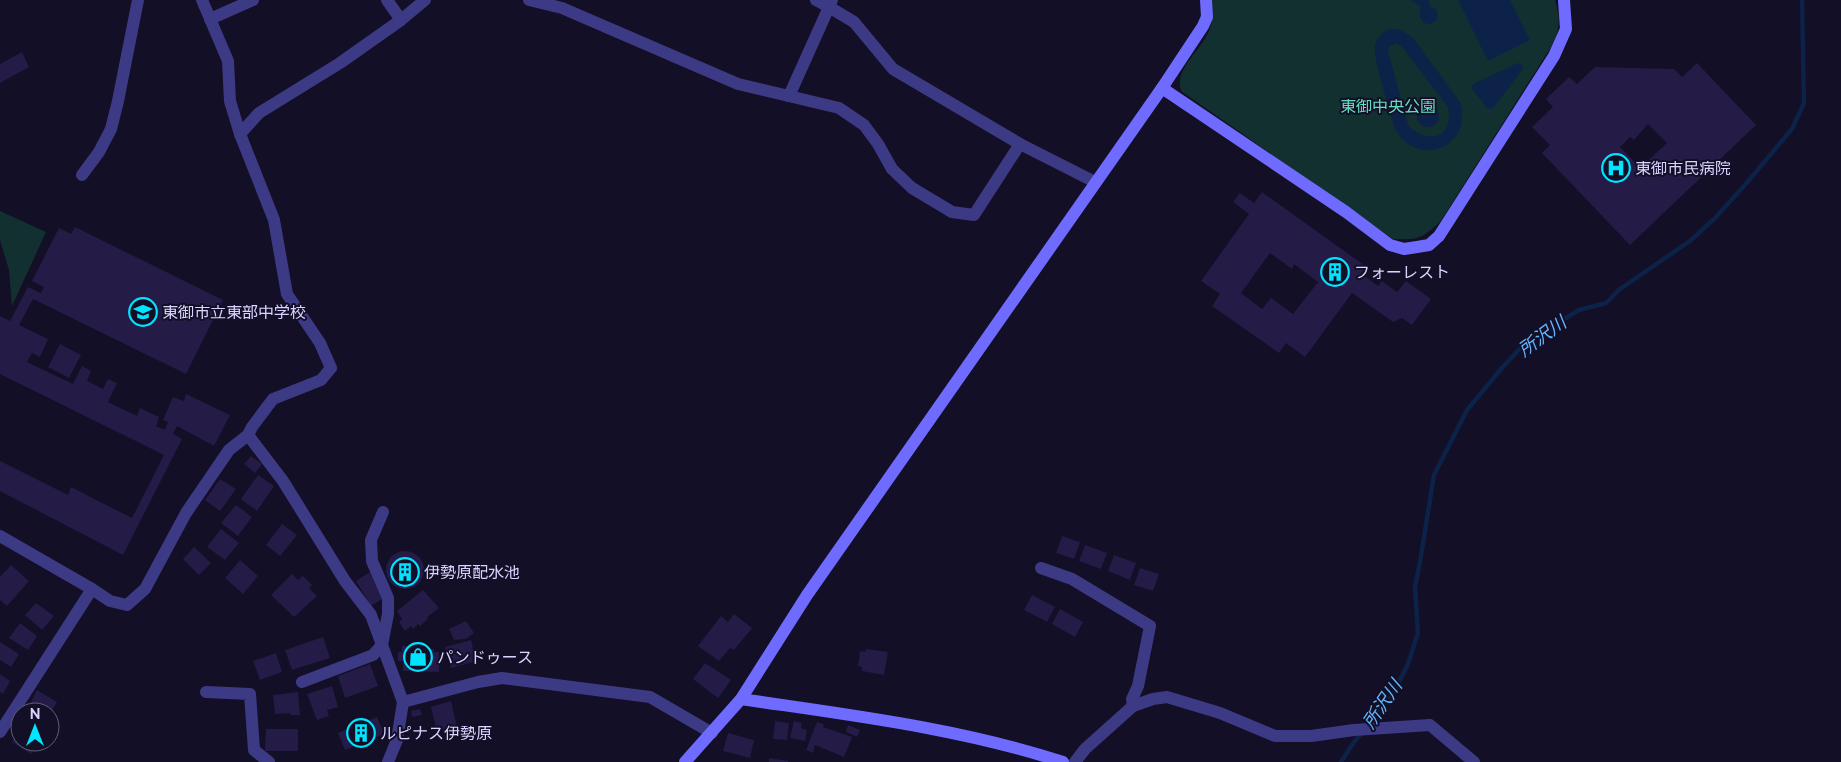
<svg xmlns="http://www.w3.org/2000/svg" width="1841" height="762" font-family="Raleway,'Noto Sans JP',sans-serif">
  <rect width="100%" height="100%" fill="#130f26"/>
  <!-- green -->
  <g fill="#12302f">
    <path d="M1211 0H1555C1561 21 1560 28 1551 47L1440 222C1421 239 1418 240 1393 239L1181 91C1174 67 1203 50 1210 28 1213 20 1211 9 1211 0Z"/>
    <path d="M0 211 46 232 12 306 9 270 0 240Z"/>
  </g>
  <!-- water -->
  <g fill="#0c2248" fill-rule="evenodd">
    <path d="M1410 0H1429L1430 6 1436 9 1438 13 1436 21 1431 24 1424 23 1420 18V6Z"/>
    <path d="M1458 0H1510L1530 40 1488 61Z"/>
    <path d="M1391 29 1402 30 1414 39 1460 102C1474 146 1420 169 1396 131 1391 114 1373 60 1375 46 1377 36 1383 32 1391 29ZM1396 43 1402 47 1448 107C1449 114 1450 122 1446 128 1438 143 1416 136 1408 125L1388 51 1389 47Z"/>
    <path d="M1518 63 1522 64 1523 69 1493 108 1488 109 1472 89 1473 84Z"/>
    <circle cx="1428" cy="116" r="11"/>
  </g>
  <g fill="none" stroke-linecap="round" stroke-linejoin="round">
    <!-- stream -->
    <g stroke="#0c2248" stroke-width="4.5">
      <path d="M1367 727 1395 690 1408 664 1418 633 1415 587 1420 562 1434 475 1467 410 1501 369 1525 343 1579 310 1606 303 1620 289 1690 241 1715 218 1744 186 1792 129 1804 103 1802 0"/>
      <path d="M1341 762 1354 742 1362 733"/>
    </g>
  </g>
  <!-- building -->
  <g fill="#241b47" fill-rule="evenodd">
    <path d="M22 52 29 67 0 83V64Z"/>
    <path d="M1697 63 1756 125 1630 245 1542 153 1550 145 1532 127 1553 107 1546 99 1569 77 1577 84 1595 67 1674 69 1682 77ZM1648 124 1667 143 1640 168 1620 147 1630 137 1634 140Z"/>
    <path d="M1262 192 1368 268 1363 275 1378 286 1382 281 1397 292 1406 281 1431 299 1412 325 1402 318 1393 322 1352 293 1305 357 1286 343 1279 353 1212 306 1220 294 1201 281 1249 214 1233 202 1240 193 1254 203ZM1270 253 1292 269 1294 264 1318 282 1293 314 1271 298 1262 309 1241 293Z"/>
    <path d="M75 227 223 300 186 374 33 299 19 325 48 339 40 357 32 353 27 362 73 384 82 366 91 371 87 381 103 389 108 379 117 383 108 402 137 416 140 408 159 417 156 426 165 430 168 422 163 420 173 397 184 401 186 394 230 415 214 446 177 426 173 434 182 439 123 555 0 491V461L68 495 71 487 132 518 164 455 0 374V316L10 321 28 287 41 293 44 287 32 281 59 228 71 234Z"/>
    <path d="M60 344 81 355 69 378 48 367Z"/>
    <path d="M251 456 262 464 255 473 244 464Z"/>
    <path d="M258 475 274 486 257 511 241 499Z"/>
    <path d="M220 479 236 489 220 511 205 500Z"/>
    <path d="M236 505 252 517 238 536 221 523Z"/>
    <path d="M282 524 297 535 280 556 266 545Z"/>
    <path d="M221 529 239 543 225 560 207 547Z"/>
    <path d="M1062 536 1080 542 1074 559 1056 553Z"/>
    <path d="M1085 545 1107 553 1101 569 1079 561Z"/>
    <path d="M194 547 211 563 199 575 183 559Z"/>
    <circle cx="405" cy="570" r="19"/>
    <path d="M1114 555 1136 563 1130 580 1108 571Z"/>
    <path d="M240 560 258 576 243 594 225 578Z"/>
    <path d="M11 565 29 581 7 606 0 600V577Z"/>
    <path d="M1140 568 1159 574 1153 591 1134 585Z"/>
    <path d="M370 572 382 599 371 606 356 581Z"/>
    <path d="M292 574 298 580 303 576 312 585 309 588 317 596 294 617 271 595Z"/>
    <path d="M423 590 439 608 427 617 428 619 420 626 418 624 413 629 411 626 405 631 399 622 402 619 397 611Z"/>
    <path d="M1032 595 1055 607 1047 622 1024 610Z"/>
    <path d="M36 603 54 616 42 630 25 615Z"/>
    <path d="M1060 609 1083 622 1075 637 1052 624Z"/>
    <path d="M734 614 752 628 734 650 730 648 719 661 698 646 721 616 728 622Z"/>
    <path d="M466 621 474 633 466 639 454 640 449 629Z"/>
    <path d="M20 623 37 636 28 650 9 638Z"/>
    <path d="M323 637 330 658 292 670 285 650Z"/>
    <path d="M471 640 476 661 451 668 445 647Z"/>
    <path d="M0 642 19 654 11 667 0 660Z"/>
    <path d="M402 646H415V649H434V652H439V672L403 671V661H398V652H402Z"/>
    <path d="M866 649 888 652 884 675 862 671V667L858 666 860 651 865 652Z"/>
    <path d="M276 653 282 672 260 680 253 661Z"/>
    <path d="M705 663 731 680 718 698 693 679Z"/>
    <path d="M370 664 378 686 345 698 338 676Z"/>
    <path d="M0 674 10 681 3 694 0 692Z"/>
    <path d="M332 686 338 707 327 710 329 716 317 720 307 694Z"/>
    <path d="M37 690 57 702 52 711 46 708 43 712H41L30 704Z"/>
    <path d="M298 692 300 715H290V713L275 714 273 695Z"/>
    <path d="M451 701 457 727 437 732 431 707Z"/>
    <path d="M420 709 422 715 412 717 411 711Z"/>
    <path d="M377 717 384 734 345 750 338 733Z"/>
    <path d="M775 721 789 723 787 740 773 739Z"/>
    <path d="M794 721 802 723 801 728 807 730 805 741 790 738Z"/>
    <path d="M817 722 824 724 823 727 852 737 844 757 815 745 813 753 806 750Z"/>
    <path d="M848 725 860 730 857 737 846 732Z"/>
    <path d="M20 728V742H38L31 754 12 742Z"/>
    <path d="M266 729H298V751H265Z"/>
    <path d="M728 733 754 740 750 758 723 751Z"/>
    <path d="M769 758 788 761V762H769Z"/>
  </g>
  <g fill="none" stroke-linecap="round" stroke-linejoin="round">
    <!-- street -->
    <g stroke="#3d3a85" stroke-width="12">
      <path d="M387 0 401 20"/>
      <path d="M529 0 562 8 738 84 839 108 864 125 878 144 892 169 912 188 952 212 974 215 1020 144"/>
      <path d="M816 0 829 7 832 0"/>
      <path d="M210 19 253 0"/>
      <path d="M789 96 829 7 854 22 893 69 1020 144 1095 182"/>
      <path d="M240 134 259 113 340 63 401 20 425 0"/>
      <path d="M82 175 99 152 111 129 118 101 138 0"/>
      <path d="M248 435 283 481 345 581 371 615 403 702 397 740 388 762"/>
      <path d="M0 536 92 589 110 601 127 605 145 589 186 513 229 450 248 435 252 427 273 399 321 380 331 368 320 343 287 294 274 220 240 134 230 101 228 61 202 0"/>
      <path d="M1041 568 1072 579 1150 626 1138 686 1132 699 1133 706"/>
      <path d="M302 682 373 655 382 645 388 614V598L372 561 371 540 383 512"/>
      <path d="M206 692 250 694 254 750 269 762"/>
      <path d="M403 702 478 682 502 678 650 697 712 733"/>
      <path d="M0 732 92 589"/>
      <path d="M1075 762 1085 749 1133 706 1153 699 1167 697 1220 713 1275 736H1311L1354 730 1430 725 1474 762"/>
    </g>
    <!-- secondary -->
    <g stroke="#6f6bff" stroke-width="12">
      <path d="M1162 88 1346 212 1390 245 1404 249 1417 247 1429 245 1439 236 1554 56 1566 29 1564 0"/>
      <path d="M741 699C849 715 959 728 1063 762"/>
      <path d="M685 762 741 699 807 595 1162 88 1203 26 1207 17 1206 0"/>
    </g>
  </g>
  <!-- icons -->
  <defs>
    <symbol id="hospital-ring" viewBox="-11 -11 22 22"><circle r="9.5" fill="#130f26" stroke="#00e5ff" stroke-width="1.5"/><path d="M-5-5h3v3.5h4V-5h3V5h-3V1.5h-4V5h-3Z" fill="#00e5ff"/></symbol>
    <symbol id="building-ring" viewBox="-11 -11 22 22"><circle r="9.5" fill="#130f26" stroke="#00e5ff" stroke-width="1.5"/><path d="M-4-6H4V6H1V3H-1V6H-4ZM-2.5-4.3h1.7v1.8h-1.7ZM.8-4.3h1.7v1.8H.8ZM-2.5-1h1.7V.8h-1.7ZM.8-1h1.7V.8H.8Z" fill="#00e5ff"/></symbol>
    <symbol id="school-ring" viewBox="-11 -11 22 22"><circle r="9.5" fill="#130f26" stroke="#00e5ff" stroke-width="1.5"/><path d="M0-5L7-2L0 1L-7-2ZM-4 1L0 2.5L4 1V4Q0 6-4 4Z" fill="#00e5ff"/></symbol>
    <symbol id="shop-ring" viewBox="-11 -11 22 22"><circle r="9.5" fill="#130f26" stroke="#00e5ff" stroke-width="1.5"/><path d="M-5-2.5h2.3a2.7 3.5 0 0 1 5.4 0H5L5.5 6h-11ZM-1.5-2.5h3a1.5 2.3 0 0 0-3 0Z" fill="#00e5ff"/></symbol>
  </defs>
  <g fill-rule="evenodd">
    <use href="#hospital-ring" x="1600" y="152" width="32" height="32"/>
    <use href="#building-ring" x="1319" y="256" width="32" height="32"/>
    <use href="#school-ring" x="127" y="296" width="32" height="32"/>
    <use href="#building-ring" x="389" y="556" width="32" height="32"/>
    <use href="#shop-ring" x="402" y="641" width="32" height="32"/>
    <use href="#building-ring" x="345" y="717" width="32" height="32"/>
  </g>
  <g text-anchor="middle" dominant-baseline="central" stroke-width="4" stroke-linejoin="round" paint-order="stroke">
    <!-- park labels -->
    <g font-size="16" fill="#5fe0c0" stroke="#130f26">
      <text x="1388" y="106">東御中央公園</text>
    </g>
    <!-- poi labels -->
    <g font-size="16" fill="#d9d4ff" stroke="#130f26" text-anchor="start">
      <text x="1635" y="168">東御市民病院</text>
      <text x="1354" y="272">フォーレスト</text>
      <text x="162" y="312">東御市立東部中学校</text>
      <text x="424" y="572">伊勢原配水池</text>
      <text x="437" y="657">パンドゥース</text>
      <text x="380" y="733">ルピナス伊勢原</text>
    </g>
    <!-- water labels -->
    <g font-size="18" font-style="italic" fill="#62b6ff" stroke="#130f26">
      <text transform="translate(1542 336) rotate(-36)">所沢川</text>
      <text transform="translate(1382 704) rotate(-56)">所沢川</text>
    </g>
  </g>
  <!-- north arrow -->
  <g transform="translate(35 727)"><circle r="24" fill="#130f26" stroke="#625e7d"/>
  <path d="M0-4L9 19L0 12L-9 19Z" fill="#00e5ff"/>
  <text y="-8" font-size="14" font-weight="bold" text-anchor="middle" fill="#d9d4ff">N</text>
  </g>
</svg>
